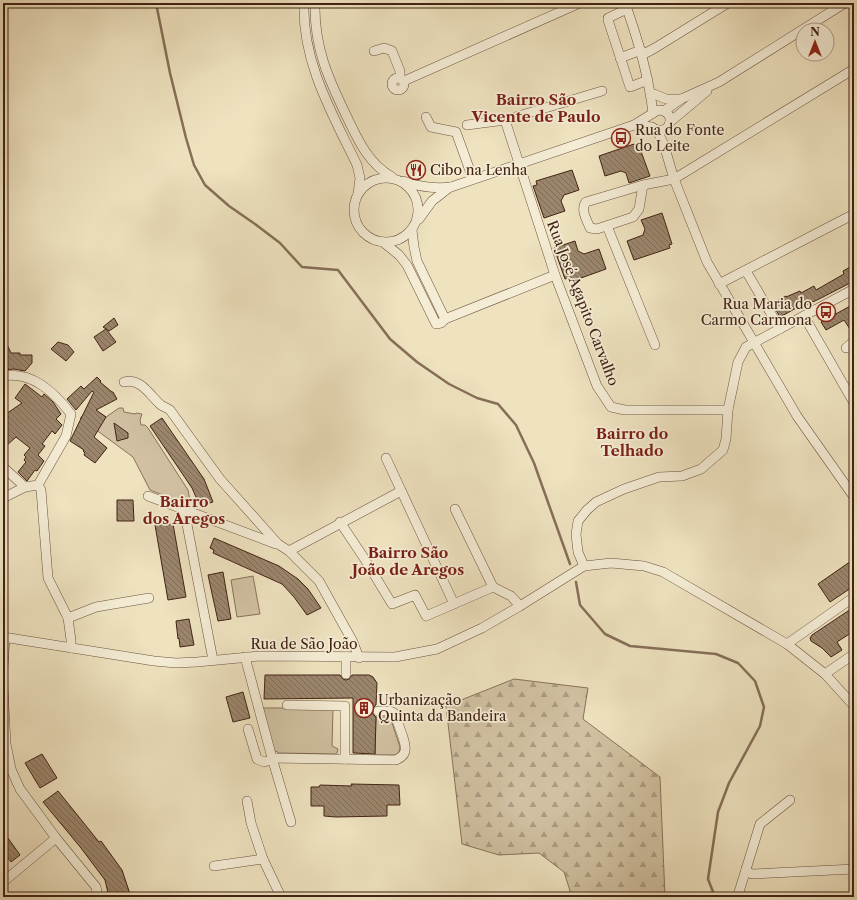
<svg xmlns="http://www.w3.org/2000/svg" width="857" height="900" font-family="'Libre Caslon Text',serif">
  <defs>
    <pattern id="forest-firs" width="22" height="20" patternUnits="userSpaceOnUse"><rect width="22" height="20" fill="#d1c1a2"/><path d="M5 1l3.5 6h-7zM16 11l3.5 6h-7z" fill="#ab9c83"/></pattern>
    <pattern id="building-back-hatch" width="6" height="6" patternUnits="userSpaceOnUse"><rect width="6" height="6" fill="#9b866d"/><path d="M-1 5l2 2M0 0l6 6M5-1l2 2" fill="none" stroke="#806d58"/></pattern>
  </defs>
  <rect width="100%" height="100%" fill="#eee2bf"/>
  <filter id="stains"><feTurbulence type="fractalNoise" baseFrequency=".005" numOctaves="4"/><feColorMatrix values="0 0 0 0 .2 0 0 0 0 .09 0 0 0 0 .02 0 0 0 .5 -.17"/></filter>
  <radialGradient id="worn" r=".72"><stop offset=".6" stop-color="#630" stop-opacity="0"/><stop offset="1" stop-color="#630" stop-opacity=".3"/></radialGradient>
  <!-- forest -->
  <path fill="url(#forest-firs)" stroke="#8a725b" d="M514 679 588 688 583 719 660 777 665 897H572L564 872 539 853 499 855 462 844 446 706Z"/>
  <!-- green -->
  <g fill="#d1c1a2" stroke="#8a725b">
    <path d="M119 408H123L124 412 135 414 136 413 142 414 140 420 141 425H145L148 428 188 490 190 501 188 505 150 490 133 457 80 418 88 412 92 417 97 411 106 417Z"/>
    <path d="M253 576 260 614 237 617 231 580Z"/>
    <path d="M263 708H333L332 746 338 749 337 753 335 754 279 753 274 750Z"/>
    <path d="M376 717H387L391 720 400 747 399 752 395 755H375Z"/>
  </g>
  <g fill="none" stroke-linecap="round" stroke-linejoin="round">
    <!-- stream -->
    <g stroke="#866e58" stroke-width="2.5">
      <path d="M156 3 170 73 186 138 194 165 205 185 229 206 255 224 280 243 302 267 338 270 390 339 417 362 449 384 477 398 498 404 516 425 534 463 570 564"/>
      <path d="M576 582 580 605 605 634 630 646 716 654 738 663 755 681 764 707 760 726 729 783 718 812 708 879 715 897"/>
    </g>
  </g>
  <!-- building -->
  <g fill="url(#building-back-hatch)" stroke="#422214">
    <path d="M634 144 635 147 639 146 650 176 629 183 626 173 621 171 605 176 599 156Z"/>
    <path d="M572 170 579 190 564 195 561 201 565 211 544 218 533 186 537 185 536 181Z"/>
    <path d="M662 213 672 244 669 245 670 248 634 260 627 241 643 235 645 229 641 220Z"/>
    <path d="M575 241 578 251 584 254 599 249 606 269 570 282 569 278 565 279 554 248Z"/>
    <path d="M854 265V281L821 298 798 309V307L780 317 772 303 786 296V297L800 291 801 293 814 286 816 290 844 274 843 271Z"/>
    <path d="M854 304V326L850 329 844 320 826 330 821 322Z"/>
    <path d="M114 318 118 325 109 331 103 327Z"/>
    <path d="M106 329 116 342 103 351 94 337Z"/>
    <path d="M3 336 11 353H20V355H32V363L25 371 14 369 3 370Z"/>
    <path d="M58 342 68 345 74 352 66 361 51 349Z"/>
    <path d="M97 377 101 381 100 382 112 392H113L117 399 96 410 106 417 94 437 107 448 95 463 84 455 85 453 83 451 84 450 70 441 94 392 92 391 76 410 67 399 81 386 84 389Z"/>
    <path d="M25 384 42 397 44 394 53 402 61 414 56 419 62 425 55 434 52 431 42 444 45 446 38 455 44 461 37 471 35 470 27 481 18 472 26 462 24 460 26 457 24 455 30 448 16 437 6 446 3 442V416L22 403 15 398Z"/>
    <path d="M162 418 204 479 213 502 200 506 192 488 150 426Z"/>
    <path d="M114 423 128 433V438L117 441Z"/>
    <path d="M117 500H133L134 521H117Z"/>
    <path d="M173 524 186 597 168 600 155 525Z"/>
    <path d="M214 538 279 566 298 579 308 589 321 608 307 615 294 597 282 584 213 553 214 550 210 548Z"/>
    <path d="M854 559V586L830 602 818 584Z"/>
    <path d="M223 572 231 619 218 621 208 575Z"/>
    <path d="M854 607V631L837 642 842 650 831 657 822 648 811 641 810 638 812 635Z"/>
    <path d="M189 619 194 645 180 647 179 638 178 639 176 621Z"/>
    <path d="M265 675H340L343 679 346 680 349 679 352 675H369L373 677 377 683 376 705 373 708 372 711 373 714 376 717 375 754 353 753V698L264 699Z"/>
    <path d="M243 692 250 718 233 722 226 697Z"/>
    <path d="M42 754 57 778 40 788 25 763Z"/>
    <path d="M351 784 399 785 400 805H387V816L336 817 324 816V806H311V787H319L320 785 352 786Z"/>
    <path d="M58 791 99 842 101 841 122 870 131 897H109L105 880 81 848 43 802Z"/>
    <path d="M3 831 20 855 11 862 3 851Z"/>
  </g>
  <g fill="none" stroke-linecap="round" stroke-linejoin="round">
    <defs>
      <g id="minor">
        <path d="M304 3C302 62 332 113 357 165L360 178 358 194"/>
        <path d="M315 3C314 47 328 78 347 117 358 140 368 163 392 177"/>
        <path d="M625 3C638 40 648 73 653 113"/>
        <path d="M627 9 608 18V20L630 87 648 80"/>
        <path d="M374 51 384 48 392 51 400 71V78"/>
        <path d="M642 55 655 48 728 3"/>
        <path d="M620 58 641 50"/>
        <circle cx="398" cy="84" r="6"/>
        <path d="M404 81 580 3"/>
        <path d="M654 94 666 99H681"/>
        <path d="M664 111 681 99 719 82 845 3"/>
        <path d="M426 117 431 127 456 132 473 179"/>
        <path d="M505 120 555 275 597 386 611 407 625 410H728"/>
        <path d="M467 125 505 120 602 91"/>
        <path d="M634 125 652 127 657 130 664 145 674 179 707 262 797 416 854 497"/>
        <path d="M657 130C664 131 668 129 670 122L707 91"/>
        <circle cx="386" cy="210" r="32"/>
        <path d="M403 181C419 187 433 189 451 187L634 125 658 110C666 110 671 115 670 122"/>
        <path d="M643 185 639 209 633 217 597 229 590 228C587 220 580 210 586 202L643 185 674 179 854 69"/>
        <path d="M419 219 432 201 450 187"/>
        <path d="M607 226 655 345"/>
        <path d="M383 242 399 255 407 265 436 324 441 323 445 319 417 261 414 247 412 230"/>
        <path d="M746 271 780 329"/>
        <path d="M719 284 854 214"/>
        <path d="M804 316 854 403"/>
        <path d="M445 319 555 275"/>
        <path d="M846 348 854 341"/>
        <path d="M3 376C32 371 54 392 71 414L66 436 38 485 25 487 3 467"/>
        <path d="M124 382C141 377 151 397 161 405 164 407 167 408 170 410L220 479 278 544 289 551 319 581 353 642 359 658"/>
        <path d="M386 458 454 604"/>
        <path d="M38 485 41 490 48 578 68 618 71 640V648"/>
        <path d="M148 496 276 544"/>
        <path d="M3 498 25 487"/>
        <path d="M184 509 213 660"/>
        <path d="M455 509 493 587"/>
        <path d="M340 522 364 558 392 604 415 595 426 616 493 587 511 596 520 606"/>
        <path d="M289 551 401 491"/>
        <path d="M584 566 578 552 576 534 578 521 587 510 596 502 624 489 659 477 682 476 701 469 723 450 726 439 728 410 738 362 746 347 854 289"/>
        <path d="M68 618 96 607 149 598"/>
        <path d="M3 637 154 661 176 663 197 662 260 656 395 657 437 649 482 628 520 606 584 566 611 563 644 566 663 572 787 644 825 674 854 706"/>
        <path d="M787 644 854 597"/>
        <path d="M245 657 272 758 291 822"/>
        <path d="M3 668 5 638"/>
        <path d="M346 674V657"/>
        <path d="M825 674 854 654"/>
        <path d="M3 687 6 744 11 769 20 789 56 838 96 887 98 897"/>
        <path d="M287 705 345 706V759"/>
        <path d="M248 729 257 759 264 762 272 760"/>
        <path d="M272 758 396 760C400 758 404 756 405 751 407 743 397 722 394 713L390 711H378"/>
        <path d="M247 801 251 823 263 859 281 897"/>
        <path d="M214 866 263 859"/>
        <path d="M746 869 748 872 752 874 854 869"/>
        <path d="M3 882 56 838"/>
        <path d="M739 897V892L760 824 790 800"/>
      </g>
    </defs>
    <!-- minor casing -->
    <use href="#minor" stroke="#6d523f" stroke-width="10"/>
    <!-- minor -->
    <use href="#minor" stroke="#f4ecd5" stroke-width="9"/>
  </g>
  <!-- icons -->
  <defs>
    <symbol id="bus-ring" viewBox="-11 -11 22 22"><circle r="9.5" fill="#f4ecd5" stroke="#8f2418" stroke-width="1.5"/><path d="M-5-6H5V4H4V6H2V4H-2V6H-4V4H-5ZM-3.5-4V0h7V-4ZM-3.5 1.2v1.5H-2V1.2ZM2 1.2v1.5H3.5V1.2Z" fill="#8f2418"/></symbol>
    <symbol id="restaurant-ring" viewBox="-11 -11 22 22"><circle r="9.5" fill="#f4ecd5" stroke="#8f2418" stroke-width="1.5"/><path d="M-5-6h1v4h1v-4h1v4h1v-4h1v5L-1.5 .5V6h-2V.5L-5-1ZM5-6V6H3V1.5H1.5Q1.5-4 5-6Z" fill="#8f2418"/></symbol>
    <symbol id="building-ring" viewBox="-11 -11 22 22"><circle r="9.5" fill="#f4ecd5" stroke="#8f2418" stroke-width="1.5"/><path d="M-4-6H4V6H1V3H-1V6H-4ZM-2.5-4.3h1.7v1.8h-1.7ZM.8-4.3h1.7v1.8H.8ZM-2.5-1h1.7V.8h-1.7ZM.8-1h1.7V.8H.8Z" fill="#8f2418"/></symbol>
  </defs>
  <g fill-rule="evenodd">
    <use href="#bus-ring" x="610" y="127" width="22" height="22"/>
    <use href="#restaurant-ring" x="405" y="159" width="22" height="22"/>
    <use href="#bus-ring" x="815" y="301" width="22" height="22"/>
    <use href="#building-ring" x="353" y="697" width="22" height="22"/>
  </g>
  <g text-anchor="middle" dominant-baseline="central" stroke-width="3.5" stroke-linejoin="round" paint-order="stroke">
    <!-- poi labels -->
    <g font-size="14" fill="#422214" stroke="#f4ecd5" text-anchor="start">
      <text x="635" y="130">Rua do Fonte<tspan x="635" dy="16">do Leite</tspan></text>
      <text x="430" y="170">Cibo na Lenha</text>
      <text x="812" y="304" text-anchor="end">Rua Maria do<tspan x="812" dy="16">Carmo Carmona</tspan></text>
      <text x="378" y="700">Urbanização<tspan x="378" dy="16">Quinta da Bandeira</tspan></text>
    </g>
    <!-- street labels -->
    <g font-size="14" fill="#422214" stroke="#f4ecd5">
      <text transform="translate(583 303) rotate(69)">Rua José Agapito Carvalho</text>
      <text x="304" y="644">Rua de São João</text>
    </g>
    <!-- neighbourhood labels -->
    <g font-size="15" font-weight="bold" fill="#7a1f14" stroke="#f4ecd5">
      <text x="536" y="99">Bairro São<tspan x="536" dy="17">Vicente de Paulo</tspan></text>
      <text x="632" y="433">Bairro do<tspan x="632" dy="17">Telhado</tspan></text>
      <text x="184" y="501">Bairro<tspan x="184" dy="17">dos Aregos</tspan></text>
      <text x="408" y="552">Bairro São<tspan x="408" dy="17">João de Aregos</tspan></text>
    </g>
  </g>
  <!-- margin -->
  <rect width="857" height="900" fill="none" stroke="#eee2bf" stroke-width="16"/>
  <rect x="4" y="4" width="849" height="892" fill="none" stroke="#422214" stroke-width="2"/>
  <rect x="8" y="8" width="841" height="884" fill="none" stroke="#422214"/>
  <!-- north arrow -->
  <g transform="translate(815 42)"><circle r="19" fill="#f4ecd5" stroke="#ad9b88"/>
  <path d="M0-3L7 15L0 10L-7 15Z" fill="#8f2418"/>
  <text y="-6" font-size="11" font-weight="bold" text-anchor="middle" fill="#422214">N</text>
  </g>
  <rect width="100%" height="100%" filter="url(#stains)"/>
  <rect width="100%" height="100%" fill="url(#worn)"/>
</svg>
